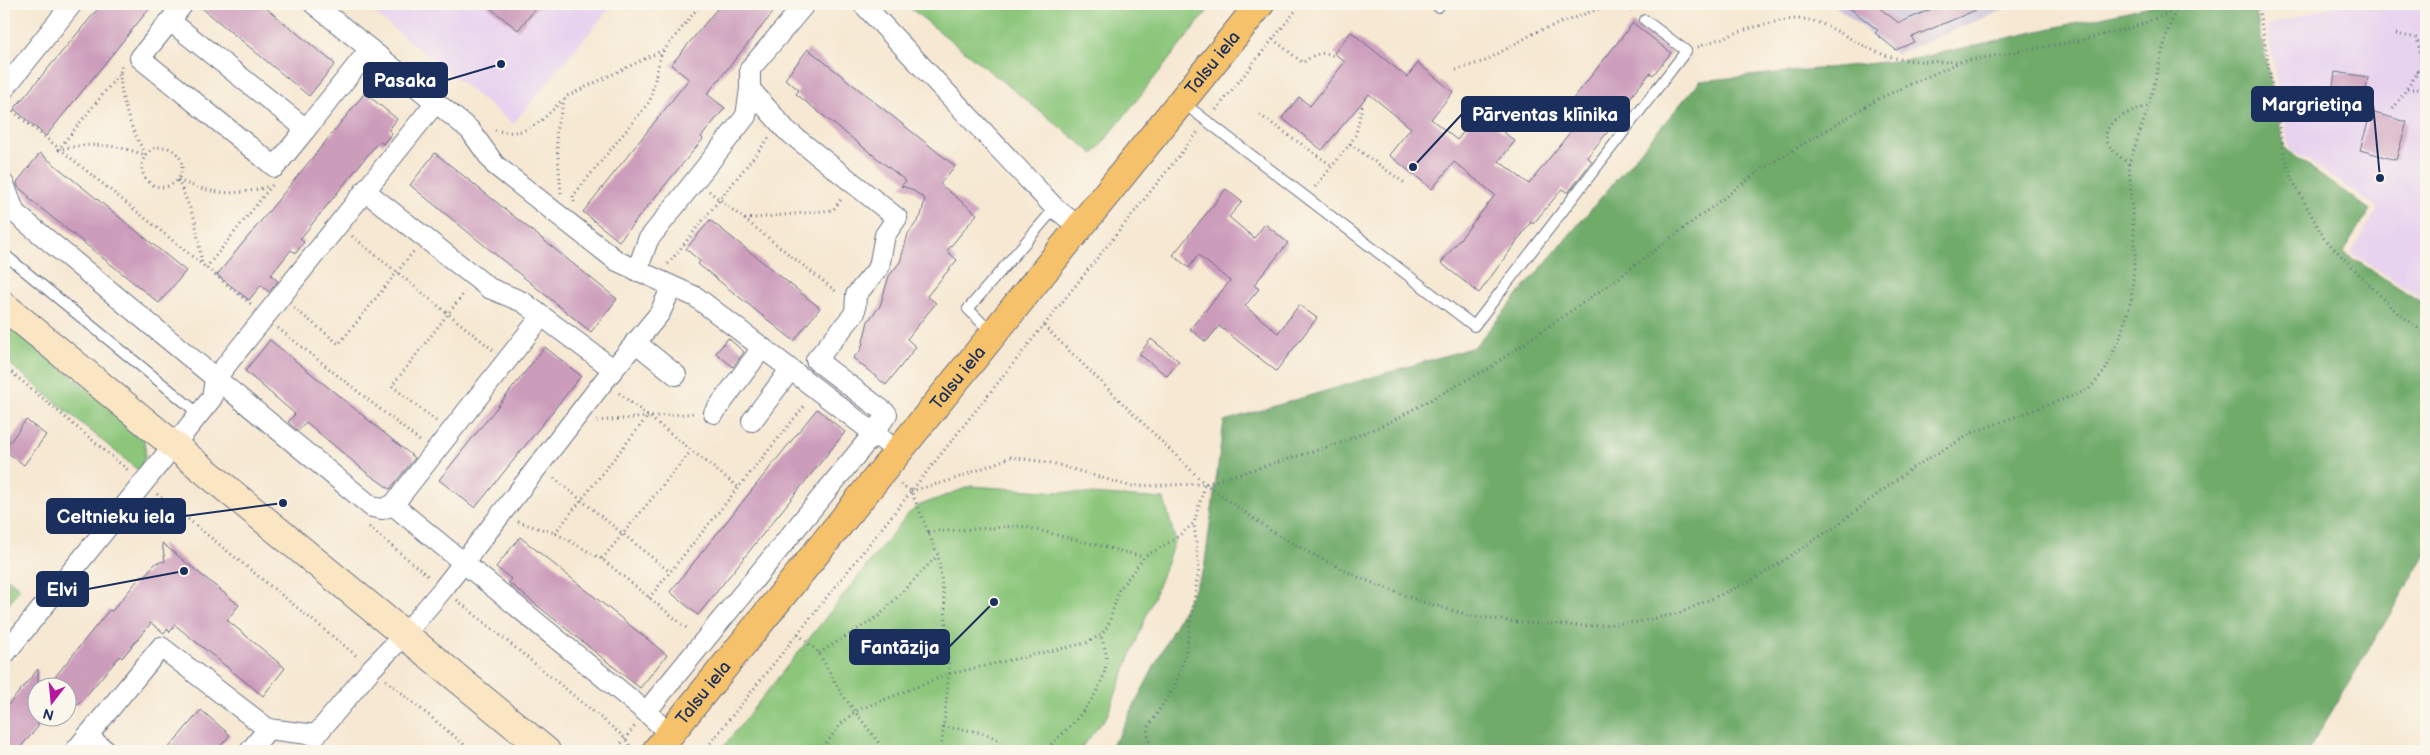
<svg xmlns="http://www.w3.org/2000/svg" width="2430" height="755" font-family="'Balsamiq Sans',sans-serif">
  <rect width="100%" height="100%" fill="#fbf7ec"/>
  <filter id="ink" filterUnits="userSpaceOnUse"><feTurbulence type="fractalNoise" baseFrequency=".02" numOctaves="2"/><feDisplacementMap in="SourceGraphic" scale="10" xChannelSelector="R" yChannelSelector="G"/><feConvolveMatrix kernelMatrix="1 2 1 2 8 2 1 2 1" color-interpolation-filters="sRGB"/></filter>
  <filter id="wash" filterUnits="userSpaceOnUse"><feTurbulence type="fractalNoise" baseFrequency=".0096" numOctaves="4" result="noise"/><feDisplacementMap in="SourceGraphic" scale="20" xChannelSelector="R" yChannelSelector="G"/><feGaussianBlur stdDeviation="1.12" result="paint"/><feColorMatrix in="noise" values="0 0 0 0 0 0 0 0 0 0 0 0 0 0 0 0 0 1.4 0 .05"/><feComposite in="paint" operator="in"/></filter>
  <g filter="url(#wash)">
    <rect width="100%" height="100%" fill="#f6e8d2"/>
    <!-- built -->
    <g fill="#e7d2ef">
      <path d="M363 4H613L513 124Z"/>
      <path d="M2338 4H2426V300L2351 253 2378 208 2289 148 2267 26Z"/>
    </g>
    <!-- industrial -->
    <path fill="#c8bfd8" d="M1833 4H2018L1896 54Z"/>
    <!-- green -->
    <g fill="#8bc67a" stroke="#537a6c">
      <path d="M905 4H1213L1094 154Z"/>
      <path d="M4 320 142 434C147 449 147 457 139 471L4 359Z"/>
      <path d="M971 486 1164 499 1175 539 1167 563 1107 716 1079 751H720L907 515 918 506Z"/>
      <path d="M4 575 20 588 4 610Z"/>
    </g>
    <!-- forest -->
    <path fill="#70ab6a" stroke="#466d64" d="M2159 4H2254L2285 149 2370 210 2343 252 2426 305V554L2308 751H1106L1118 737 1204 569 1224 421 1474 347 1700 81 1914 59Z"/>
    <g id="blocks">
      <!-- building -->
      <g fill="#cc9cbb">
        <path d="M102 4H153L46 136 14 109Z"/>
        <path d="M197 4H261L335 64 309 96Z"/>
        <path d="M485 4H540L518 30Z"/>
        <path d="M721 4H780L707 94 725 108 701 137 703 139 619 241 583 212 689 79 671 65Z"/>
        <path d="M1844 4H1874L1899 23 1943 4H1990L1912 37 1914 42 1896 50 1875 33 1878 30Z"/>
        <path d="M1633 23 1671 53 1653 75 1650 73 1613 119 1616 122 1587 157 1592 161 1568 193 1562 189 1533 224 1531 222 1479 293 1441 263 1495 195 1454 162 1432 189 1389 155 1411 128 1369 94 1322 150 1282 118 1299 97 1310 106 1345 62 1334 53 1351 32 1407 77 1418 63 1453 92 1431 119 1457 140 1479 113 1515 141 1499 161 1529 184 1575 126 1561 114Z"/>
        <path d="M808 49 955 166 940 184 977 214 947 251 957 260 927 296 936 303 907 339 916 347 886 385 853 358 861 350 868 321 880 306 889 276 900 262 908 234 921 216 925 199 911 189 901 186 906 181 796 94 799 90 785 79Z"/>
        <path d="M2335 72 2368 77 2362 122 2329 116Z"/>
        <path d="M365 93 397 119 389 130 392 133 383 144 379 141 300 239 304 242 296 253 291 250 271 275 278 281 269 292 261 285 249 300 217 275Z"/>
        <path d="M2371 112 2407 122 2396 160 2360 150Z"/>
        <path d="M40 153 186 271 159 303 28 198 30 197 18 187 17 182Z"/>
        <path d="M435 153 617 299 591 332 410 185Z"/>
        <path d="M1226 189 1242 202 1229 217 1254 238 1265 224 1288 243 1254 285 1259 289 1245 306 1278 333 1299 305 1317 318 1276 371 1219 326 1206 342 1190 329 1230 281 1198 255 1189 268 1173 255Z"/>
        <path d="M710 220 820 308 794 341 698 264 700 261 686 249Z"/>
        <path d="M728 338 744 352 733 367 716 353Z"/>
        <path d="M1151 339 1179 361 1167 376 1139 354Z"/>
        <path d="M270 340 415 458 390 489 367 473 306 422 298 431 288 422 295 414 245 371Z"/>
        <path d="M545 347 581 376 475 508 439 480Z"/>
        <path d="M817 409 845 432 698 615 670 592Z"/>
        <path d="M26 420 46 435 24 465 4 450Z"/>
        <path d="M520 537 667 655 640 688 508 582 511 579 496 567Z"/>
        <path d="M162 543 239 605 227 620 285 668 263 696 175 625 170 632 167 629 164 633 151 623 122 658 120 656 78 705 68 697V688H46L109 610 112 611 142 575 144 576 156 563 165 561Z"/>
        <path d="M38 669V727L17 751H4V710Z"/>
        <path d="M201 710 230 735 216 751H166Z"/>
      </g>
    </g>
  </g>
  <g filter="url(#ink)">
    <use href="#blocks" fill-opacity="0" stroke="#687087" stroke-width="1"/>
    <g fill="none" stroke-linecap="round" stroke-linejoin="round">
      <defs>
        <g id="lane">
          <path d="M1902 4H1922"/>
          <path d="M1438 7 1441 4"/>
          <path d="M1182 102 1474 326 1686 51 1645 20"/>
          <path d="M4 254 199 414"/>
          <path d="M992 333 968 309 1055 208"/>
        </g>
        <g id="street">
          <path d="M183 4 170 21 306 129 370 49"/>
          <path d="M314 4 470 130 495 165 617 261 696 297 897 451"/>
          <path d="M863 4 1055 208 1079 227"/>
          <path d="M170 21 140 58 275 167 306 129"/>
          <path d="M4 89 72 4"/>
          <path d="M4 184 15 213 372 507 382 509 393 505 646 712 670 734"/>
          <path d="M365 191 489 288 523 302 613 369"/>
          <path d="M637 271 648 240 746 116 750 89V69L805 4"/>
          <path d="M635 342 676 375"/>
          <path d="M714 413 762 348"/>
          <path d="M752 421 790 370"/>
          <path d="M393 505 541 317"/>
          <path d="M4 655 212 398 215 379 436 102"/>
          <path d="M646 712 873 434 887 414 816 360 855 313 856 295 879 267 885 235 897 218 786 130 750 89"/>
          <path d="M87 736 106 751"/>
          <path d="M75 751 161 647 268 729 316 735 372 668 405 634 443 589 604 381 660 313 671 288"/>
          <path d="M250 751 268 729"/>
        </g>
        <path id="secondary" d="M4 306 546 751"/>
        <g id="primary">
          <path id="s1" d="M656 751 1260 4"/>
        </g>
      </defs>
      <!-- lane casing -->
      <use href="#lane" stroke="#687087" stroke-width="12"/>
      <!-- street casing -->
      <use href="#street" stroke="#687087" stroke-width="22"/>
      <!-- secondary casing -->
      <use href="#secondary" stroke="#687087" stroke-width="30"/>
      <!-- primary casing -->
      <use href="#primary" stroke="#687087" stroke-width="30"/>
      <!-- path -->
      <g stroke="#687087" stroke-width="3" stroke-dasharray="1 4" stroke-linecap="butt">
        <path d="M1587 4 1601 8 1632 10 1635 12"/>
        <path d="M1631 4 1632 10"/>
        <path d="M2258 4 2284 155 2294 183 2324 238 2393 309 2426 334"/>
        <path d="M2396 34 2417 38 2422 64"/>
        <path d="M1273 39 1303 63C1313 54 1323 50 1336 57"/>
        <path d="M1698 47C1724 37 1782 14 1809 20 1833 25 1860 47 1885 55 1908 63 1933 61 1957 62"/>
        <path d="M1456 70 1485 61 1536 32 1601 8"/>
        <path d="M2417 72 2426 75"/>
        <path d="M120 73C121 104 131 128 145 154"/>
        <path d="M2407 89H2426"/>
        <path d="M9 108 251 304"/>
        <path d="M2393 109 2426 60"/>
        <path d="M1216 110 1301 4"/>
        <path d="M1260 115 1331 165"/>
        <path d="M495 130C527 139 543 120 563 99"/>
        <path d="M1350 144 1406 184"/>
        <circle cx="162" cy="167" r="20"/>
        <path d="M58 150 120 73 122 65"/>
        <path d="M58 150C89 142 115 144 145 155"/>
        <path d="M2129 164C2123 159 2113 152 2109 145 2096 121 2133 111 2148 106"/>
        <path d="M178 180C210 194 236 197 269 186"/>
        <path d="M178 180 195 220 202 264"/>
        <path d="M1315 187 1350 144 1356 134 1363 102"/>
        <path d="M709 191 838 293"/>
        <path d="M561 193 556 131 565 97 663 50"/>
        <path d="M574 202 573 196 650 101 661 54 701 4"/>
        <path d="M745 219 833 210 842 198"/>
        <path d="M352 236 493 350"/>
        <path d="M668 264 769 138"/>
        <path d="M206 268 273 184"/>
        <path d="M294 308 339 344 414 251"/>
        <path d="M1044 326 1205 484 1270 530 1306 551 1358 577 1419 601 1472 616 1524 623 1587 626 1638 622 1680 613 1755 579 1836 526 1912 468 1974 432 2088 390 2105 371 2120 337 2131 301 2133 279 2135 254 2129 164 2149 105 2167 33 2176 10"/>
        <path d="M278 328 420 441"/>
        <path d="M4 366 129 471"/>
        <path d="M619 393 738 487"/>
        <path d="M436 421 392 386 465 292"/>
        <path d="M597 421 696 413"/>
        <path d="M554 478 670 572"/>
        <path d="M901 484 911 491 938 555 945 607 949 674 941 751"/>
        <path d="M911 491 952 480 1011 457 1052 463 1129 486 1205 484 1338 444 1390 422 1489 368 1617 279 1762 169 1878 99 1960 62 2078 41 2140 25 2176 10 2184 4"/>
        <path d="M157 494 358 657"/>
        <path d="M518 522 555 533 602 559 689 630"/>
        <path d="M369 527 429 577"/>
        <path d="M928 532 1021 526 1144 557"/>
        <path d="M555 533 648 416"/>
        <path d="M602 559 691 451"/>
        <path d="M649 598 806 404"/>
        <path d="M457 600 623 736 633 750"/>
        <path d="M798 634 819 653 841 693 885 751"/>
        <path d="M819 653 879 616 938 555"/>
        <path d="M386 680 472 751"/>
        <path d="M943 727C964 730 997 730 1008 751"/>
        <path d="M615 751 635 726"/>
        <path d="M704 751 1198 132"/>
        <path d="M820 751 842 723 856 711 949 674 1086 643 1101 635 1108 626 1119 590 1144 557 1175 539 1194 523 1205 484"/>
        <path d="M1044 751C1069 728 1110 691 1106 653 1105 647 1102 641 1101 635"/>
        <path d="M1151 751 1147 729 1174 687 1185 657 1199 569 1194 524"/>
      </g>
      <!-- lane -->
      <use href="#lane" stroke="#fff" stroke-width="10"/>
      <!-- street -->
      <use href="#street" stroke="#fff" stroke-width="20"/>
      <!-- secondary -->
      <use href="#secondary" stroke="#fbe6c4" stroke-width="28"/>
      <!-- primary -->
      <use href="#primary" stroke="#f5c16b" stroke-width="28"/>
    </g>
  </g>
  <g text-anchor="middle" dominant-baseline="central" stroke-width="5" stroke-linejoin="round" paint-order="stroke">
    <!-- street labels -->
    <g font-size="18" fill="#1b2f5e" stroke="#fbf7ec">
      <text stroke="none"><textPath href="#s1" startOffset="885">Talsu iela</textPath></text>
      <text stroke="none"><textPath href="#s1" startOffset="480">Talsu iela</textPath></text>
      <text stroke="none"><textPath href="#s1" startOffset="75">Talsu iela</textPath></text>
    </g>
  </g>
  <!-- callouts -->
  <path fill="none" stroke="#1b2f5e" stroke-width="2" d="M501 64L447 80M2380 178L2373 104M1413 167L1462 114M283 503L185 516M184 571L88 589M994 602L949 647"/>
  <g fill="#1b2f5e" stroke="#fbf7ec" stroke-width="2">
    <circle cx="501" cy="64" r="5"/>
    <circle cx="2380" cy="178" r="5"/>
    <circle cx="1413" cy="167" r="5"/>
    <circle cx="283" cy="503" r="5"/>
    <circle cx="184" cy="571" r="5"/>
    <circle cx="994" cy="602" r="5"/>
  </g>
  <g fill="#1b2f5e" stroke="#1b2f5e" stroke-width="2">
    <rect x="364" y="63" width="83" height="34" rx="5"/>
    <rect x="2252" y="87" width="121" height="34" rx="5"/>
    <rect x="1462" y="97" width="167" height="34" rx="5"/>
    <rect x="47" y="499" width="138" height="34" rx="5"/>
    <rect x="37" y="572" width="51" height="34" rx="5"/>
    <rect x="850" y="630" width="99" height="34" rx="5"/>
  </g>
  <g font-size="19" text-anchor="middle" font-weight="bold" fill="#fff">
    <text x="405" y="87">Pasaka</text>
    <text x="2312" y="111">Margrietiņa</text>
    <text x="1545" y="121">Pārventas klīnika</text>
    <text x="116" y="523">Celtnieku iela</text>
    <text x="62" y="596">Elvi</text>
    <text x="900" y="654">Fantāzija</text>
  </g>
  <!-- margin -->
  <rect width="2430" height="755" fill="none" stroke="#fbf7ec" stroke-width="20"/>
  <!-- north arrow -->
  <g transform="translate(52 702) rotate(196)"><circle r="24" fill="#fbf7ec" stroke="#a1a7b3"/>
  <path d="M0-4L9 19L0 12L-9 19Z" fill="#b5179e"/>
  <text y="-8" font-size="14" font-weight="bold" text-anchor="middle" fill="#1b2f5e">N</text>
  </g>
</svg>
